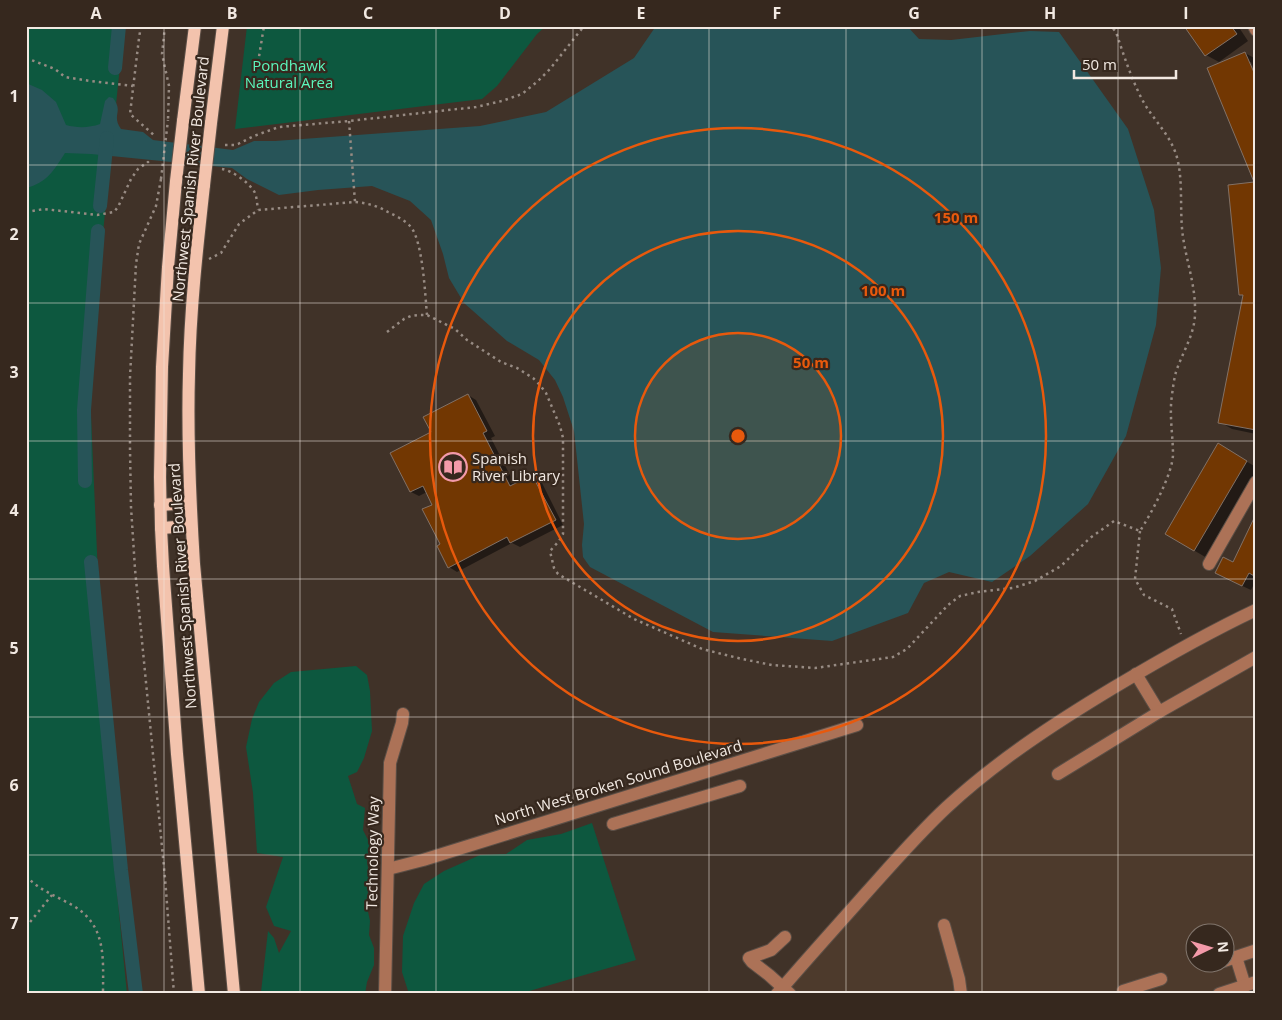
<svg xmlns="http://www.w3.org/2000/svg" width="1282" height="1020" font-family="'Open Sans',sans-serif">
  <rect width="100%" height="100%" fill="#403228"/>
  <!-- built -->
  <path fill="#4d3a2c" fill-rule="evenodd" d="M1256 610V994H777L920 833 1024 745ZM1194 932H1224V962H1194Z"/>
  <!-- green -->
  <g fill="#0d583f">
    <path d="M26 26H124L89 371 108 802 127 994H26Z"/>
    <path d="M247 26H546L537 34 497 86 482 99 235 129Z"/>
    <path d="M356 666 367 675 370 691 372 731 364 758 357 772 348 776 357 804 365 808 363 830 370 844 367 861 370 882 366 902 370 921 369 935 374 948V965L367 982 365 994H262L261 992 268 931 274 938 279 953 291 931 274 926 266 907 283 857 257 853 253 793 246 747 252 719 259 702 274 683 291 672Z"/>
    <path d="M592 823 636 960 519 994H409L402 972 403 936 414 903 424 884 444 871 480 855 506 854 527 840 561 834Z"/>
  </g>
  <!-- water -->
  <path fill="#275458" d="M656 26H907L919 39 951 40 1030 31 1059 32 1128 129 1154 210 1161 268 1156 325 1126 436 1088 504 1030 556 992 582 949 572 924 583 908 613 832 641 713 632 590 567 583 557 582 545 584 524 574 431 563 397 555 380 539 360 507 341 464 303 449 278 443 254 431 220 410 201 372 186 318 190 279 195 247 179 232 168 91 154 65 153C54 170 47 183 26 188V83L42 90 56 102 66 125C77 128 89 128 100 124L105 101 109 97 113 98C124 112 111 115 121 129L143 132 153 140 233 150 254 141H275L480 126 546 112 634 58Z"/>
  <!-- shadow -->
  <g fill="#0007">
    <path d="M1186 26H1238L1248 41 1219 62 1206 55Z"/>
    <path d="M1245 53 1256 59V74L1251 62H1248L1256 80V301H1253L1241 294 1230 186 1256 183 1208 68Z"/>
    <path d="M1256 311V434L1232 429 1220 422Z"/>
    <path d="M468 395 476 400 495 436 491 438 515 485 532 476 541 481 563 525 520 547 512 543 457 572 449 567 442 545 433 505 427 492 419 496 411 492 433 433Z"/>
    <path d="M1218 445 1256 467V474L1207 558 1166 534Z"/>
    <path d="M1256 517V580L1251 590 1225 578 1233 564Z"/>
  </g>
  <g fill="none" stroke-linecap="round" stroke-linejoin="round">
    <!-- canal -->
    <g stroke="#275458" stroke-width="14">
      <path d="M115 68 119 26"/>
      <path d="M100 206 107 138"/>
      <path d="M85 481 84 410 98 231"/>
      <path d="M91 562 121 870 136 994"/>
    </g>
  </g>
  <!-- building -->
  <g fill="#723702" stroke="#827166">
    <path d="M1184 26H1231L1237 34 1205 56Z"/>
    <path d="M1245 52 1256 77V430L1218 423 1243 295H1239L1228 185 1254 182 1207 68Z"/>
    <path d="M468 394 487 431 483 433 510 486 532 475 556 520 510 543 507 537 448 568 437 546 440 544 422 509 432 505 423 486 410 492 390 453 431 432 423 417Z"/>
    <path d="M1218 443 1247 461 1194 551 1165 534Z"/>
    <path d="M1256 514V577L1249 573 1242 586 1215 573 1223 557 1233 562Z"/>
  </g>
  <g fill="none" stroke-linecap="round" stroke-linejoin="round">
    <defs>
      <g id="minor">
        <path d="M1254 26 1256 30"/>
        <path d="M1209 564 1256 482"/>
        <path d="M1136 674 1159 712"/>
        <path d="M1058 774 1159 712 1256 657"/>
        <path d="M613 824 740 786"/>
        <path d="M388 869 423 860 857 725"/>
        <path d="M944 925 959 979 961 994"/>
        <path d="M785 937 771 950 749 958 752 962 769 975 790 994"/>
        <path d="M1236 957 1245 986"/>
        <path d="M1224 961 1254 951"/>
        <path d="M1123 991 1161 979"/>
        <path d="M385 994 390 763 402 723 403 714"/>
        <path d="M777 994C806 960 837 926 867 892 893 863 919 833 947 807 998 760 1055 723 1113 688 1160 660 1207 633 1256 610"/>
        <path d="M1219 994 1256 982"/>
      </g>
      <g id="major">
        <path d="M183 121 195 26"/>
        <path d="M211 123 223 26"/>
        <path d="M176 181 168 267 162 367 160 477 161 528 163 566 177 754 199 994"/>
        <path d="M204 185C197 248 190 311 189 374 187 437 190 500 194 564L234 994"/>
        <path d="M160 505 190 503"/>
        <path d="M161 528 191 526"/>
      </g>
    </defs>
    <!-- minor casing -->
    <use href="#minor" stroke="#5c4f46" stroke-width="14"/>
    <!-- major casing -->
    <use href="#major" stroke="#5c4f46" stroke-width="14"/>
    <!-- path -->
    <g stroke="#978b83" stroke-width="2.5" stroke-dasharray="2.5 4" stroke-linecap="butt">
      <path d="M141 26 139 38 130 114 155 136"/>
      <path d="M165 26 162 54 169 86 168 120"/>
      <path d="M26 58 55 69 65 77 90 81 133 86"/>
      <path d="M257 69 264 26"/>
      <path d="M349 121 355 202"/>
      <path d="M225 145H234L238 144 254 136 279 127 349 121 476 107 502 101 522 94 538 81 550 69 584 26"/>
      <path d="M222 169C233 171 250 183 255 193 257 198 257 204 258 210"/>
      <path d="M161 179 156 206 139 244 136 264 130 377V449L131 507 135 569 165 878 174 994"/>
      <path d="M26 212 44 209 97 215 114 212 118 207 131 179 138 169 148 162V163"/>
      <path d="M209 259 221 253 239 224 258 210 355 202C367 203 378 206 388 212 396 216 405 220 411 227 423 243 425 294 427 315"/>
      <path d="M387 332 404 319 411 316 419 315H427L455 329 467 340 501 362 517 368 533 378 540 385 546 393 560 426 563 438V534L559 541 550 551 554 568 558 574 634 619 702 649 742 659 772 665 815 668 893 657 907 649 948 605 960 596 978 592 1013 588 1035 581 1061 566 1090 538 1114 521 1140 531C1151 514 1172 475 1173 455 1173 435 1169 415 1172 395 1173 387 1174 379 1176 372 1182 353 1194 336 1195 315 1196 286 1187 264 1183 237 1179 209 1184 180 1176 154 1169 134 1154 120 1144 103 1132 81 1124 56 1116 32L1111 26"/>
      <path d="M1140 531 1135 579 1144 595 1172 609 1181 634"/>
      <path d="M26 876C39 890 56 896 72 905 107 925 103 958 103 994"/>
      <path d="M26 927 52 895"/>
    </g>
    <!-- minor -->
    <use href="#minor" stroke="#ac7257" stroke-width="12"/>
    <!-- major -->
    <use href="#major" stroke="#f3c3ad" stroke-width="12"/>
    <defs>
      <g id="major-bridge">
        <path d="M176 181 183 121"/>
        <path d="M204 185 211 123"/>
      </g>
    </defs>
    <!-- major-bridge casing -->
    <use href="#major-bridge" stroke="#5c4f46" stroke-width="14" stroke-linecap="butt"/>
    <!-- path-bridge -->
    <path stroke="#978b83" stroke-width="2.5" stroke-dasharray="2.5 4" stroke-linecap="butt" d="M161 179 168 120"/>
    <!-- major-bridge -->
    <use href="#major-bridge" stroke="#f3c3ad" stroke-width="12"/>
  </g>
  <!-- grid -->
  <path fill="none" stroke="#f2e9e2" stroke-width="1" stroke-opacity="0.55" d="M164 26V994M300 26V994M436 26V994M573 26V994M709 26V994M846 26V994M982 26V994M1118 26V994M26 165H1256M26 303H1256M26 441H1256M26 579H1256M26 717H1256M26 855H1256"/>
  <!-- distance rings -->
  <circle cx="738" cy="436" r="103" fill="#e8590c" fill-opacity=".12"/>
  <g fill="none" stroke="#e8590c" stroke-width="2.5">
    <circle cx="738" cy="436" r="103"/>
    <circle cx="738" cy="436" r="205"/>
    <circle cx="738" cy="436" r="308"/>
  </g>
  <!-- icons -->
  <defs>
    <symbol id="library-ring" viewBox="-11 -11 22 22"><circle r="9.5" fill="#36281e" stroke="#f39aa9" stroke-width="1.5"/><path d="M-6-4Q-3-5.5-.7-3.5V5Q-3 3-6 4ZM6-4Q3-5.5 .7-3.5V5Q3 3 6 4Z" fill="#f39aa9"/></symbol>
  </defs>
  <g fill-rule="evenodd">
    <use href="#library-ring" x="437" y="451" width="32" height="32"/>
  </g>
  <g text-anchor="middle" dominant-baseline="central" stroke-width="4.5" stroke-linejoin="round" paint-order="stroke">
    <!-- park labels -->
    <g font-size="15" fill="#5bf7bd" stroke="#36281e">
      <text x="289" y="65">Pondhawk<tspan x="289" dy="17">Natural Area</tspan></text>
    </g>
    <!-- street labels -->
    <g font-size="15" fill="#f2e9e2" stroke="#36281e">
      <text transform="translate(190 179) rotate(-84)">Northwest Spanish River Boulevard</text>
      <text transform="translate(182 586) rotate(-94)">Northwest Spanish River Boulevard</text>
      <text transform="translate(618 782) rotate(-17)">North West Broken Sound Boulevard</text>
      <text transform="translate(372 853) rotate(-89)">Technology Way</text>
    </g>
    <!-- poi labels -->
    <g font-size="15" fill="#f2e9e2" stroke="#36281e" text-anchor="start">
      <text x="472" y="458">Spanish<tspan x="472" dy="17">River Library</tspan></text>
    </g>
  </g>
  <circle cx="738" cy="436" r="8" fill="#e8590c" stroke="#36281e" stroke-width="2.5"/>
  <g font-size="15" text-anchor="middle" font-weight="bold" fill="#e8590c" stroke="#36281e" stroke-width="4.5" stroke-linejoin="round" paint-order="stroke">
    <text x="956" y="223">150 m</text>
    <text x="883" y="296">100 m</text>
    <text x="811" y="368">50 m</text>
  </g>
  <!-- border -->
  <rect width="1282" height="1020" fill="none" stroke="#36281e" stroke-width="55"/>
  <!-- north arrow -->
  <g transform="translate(1210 948) rotate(85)"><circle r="24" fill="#36281e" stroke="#81756c"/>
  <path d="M0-4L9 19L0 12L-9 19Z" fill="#f39aa9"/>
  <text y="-8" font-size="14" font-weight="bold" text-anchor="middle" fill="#f2e9e2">N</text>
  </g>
  <!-- scale -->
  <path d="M1074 70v8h102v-8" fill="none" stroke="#f2e9e2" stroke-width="2.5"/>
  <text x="1082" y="70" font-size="15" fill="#f2e9e2" stroke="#36281e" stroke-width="4" paint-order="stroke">50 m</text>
  <rect x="28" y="28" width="1226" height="964" fill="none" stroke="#f2e9e2" stroke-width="2"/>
  <g font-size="16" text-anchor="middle" font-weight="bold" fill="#f2e9e2">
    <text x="96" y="19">A</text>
    <text x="232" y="19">B</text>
    <text x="368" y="19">C</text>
    <text x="505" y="19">D</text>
    <text x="641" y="19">E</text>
    <text x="777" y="19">F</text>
    <text x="914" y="19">G</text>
    <text x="1050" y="19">H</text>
    <text x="1186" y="19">I</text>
    <text x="14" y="102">1</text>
    <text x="14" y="240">2</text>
    <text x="14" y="378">3</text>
    <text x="14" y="516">4</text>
    <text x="14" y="654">5</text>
    <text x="14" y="791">6</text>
    <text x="14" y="929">7</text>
  </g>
</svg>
